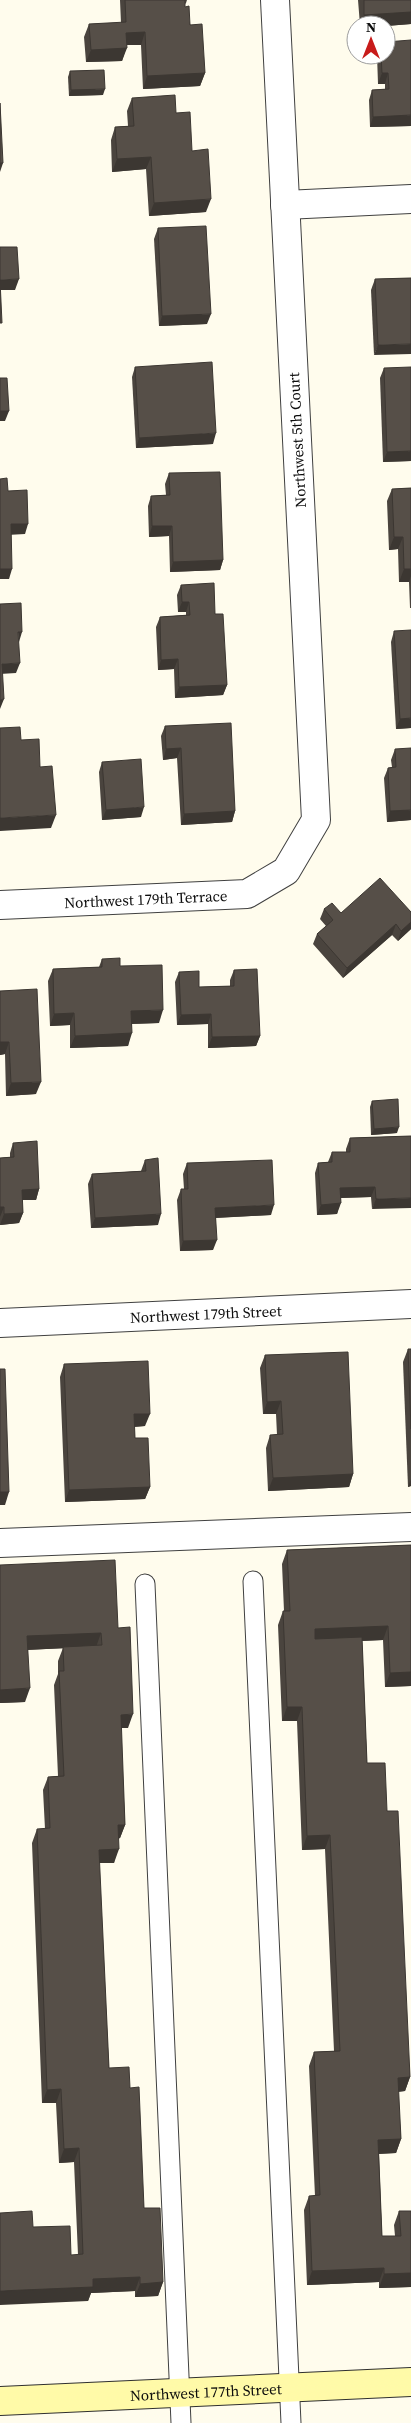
<svg xmlns="http://www.w3.org/2000/svg" width="411" height="2423" font-family="'Source Serif 4',serif">
  <rect width="100%" height="100%" fill="#fffced"/>
  <g fill="none" stroke-linecap="round" stroke-linejoin="round">
    <defs>
      <g id="lane">
        <path d="M253 1581 291 2423"/>
        <path d="M145 1584 181 2423"/>
      </g>
      <g id="street">
        <path d="M285 205 411 199"/>
        <path id="s1" d="M0 905 247 894 286 871 316 820 275 0"/>
        <path id="s2" d="M0 1323 411 1304"/>
        <path d="M0 1543 411 1527"/>
      </g>
      <g id="secondary">
        <path id="s3" d="M0 2401 411 2382"/>
      </g>
    </defs>
    <!-- lane casing -->
    <use href="#lane" stroke="#404040" stroke-width="21"/>
    <!-- street casing -->
    <use href="#street" stroke="#404040" stroke-width="30"/>
    <!-- secondary casing -->
    <use href="#secondary" stroke="#2f2f2f" stroke-width="30"/>
    <!-- lane -->
    <use href="#lane" stroke="#fff" stroke-width="19"/>
    <!-- street -->
    <use href="#street" stroke="#fff" stroke-width="28"/>
    <!-- secondary -->
    <use href="#secondary" stroke="#fffaa8" stroke-width="28"/>
  </g>
  <!-- wall -->
  <g fill="#4a443e">
    <path d="M120 0H187L186 3 185 4V7L205 73 200 86 143 89 141 45H127L122 61 86 62 84 37 89 24 121 23Z"/>
    <path d="M358 0H411V24L386 26V25H360Z"/>
    <path d="M377 55H386L411 126 370 127 369 100 372 90 385 89V84H378Z"/>
    <path d="M70 71 103 95 69 96 68 77Z"/>
    <path d="M132 98 176 113 192 151 206 212 149 216 146 169 112 172 111 140 115 127 128 126 127 111Z"/>
    <path d="M158 228 207 324 159 326 154 239Z"/>
    <path d="M411 278 374 355 371 290 375 279Z"/>
    <path d="M135 367 213 444 136 448 132 377Z"/>
    <path d="M384 368 411 461 383 462 380 378Z"/>
    <path d="M169 473 223 560 220 570 170 572 169 536 149 537 148 506 151 496 166 495 165 484Z"/>
    <path d="M411 488V608H410L409 582H399L398 549 389 550 387 501 392 489Z"/>
    <path d="M181 585 215 614 227 685 223 695 175 698 174 669 158 670 156 627 160 617 186 615V612H178L177 595Z"/>
    <path d="M394 631 411 728 396 729 391 642Z"/>
    <path d="M165 726 235 811 232 822 181 825 177 758 163 760 161 736Z"/>
    <path d="M395 749 411 820 387 822 384 778 388 768 392 767 391 760Z"/>
    <path d="M102 762 141 817 102 820 99 772Z"/>
    <path d="M324 909 341 913 411 912V929L398 941 392 935 343 978 313 944 317 934 326 926 320 919Z"/>
    <path d="M102 959 120 966 159 1023 132 1024 128 1046 70 1048V1025L50 1026 48 981 53 969 99 967Z"/>
    <path d="M234 970 260 1036 256 1046 208 1048V1024L177 1025 175 982 179 972 199 987 230 986V980Z"/>
    <path d="M0 991 36 1094 6 1096 5 1054 0 1055Z"/>
    <path d="M372 1101 397 1133 371 1135 370 1107Z"/>
    <path d="M411 1136 372 1209 371 1197 341 1198 337 1214 317 1215 315 1173 318 1163 328 1162 332 1152H346V1149L350 1138Z"/>
    <path d="M13 1143 39 1189 36 1200H22L23 1213 19 1223 0 1225V1158L10 1157V1153Z"/>
    <path d="M145 1160 158 1225 91 1228 88 1184 92 1174 141 1171Z"/>
    <path d="M187 1163 271 1215 216 1218 213 1250 180 1251 177 1200 181 1189H184L183 1174Z"/>
    <path d="M408 1349H411V1486L408 1487 403 1362Z"/>
    <path d="M265 1355 353 1474 349 1487 268 1491 266 1448 270 1435H277L276 1414H263L260 1368Z"/>
    <path d="M64 1364 145 1426 134 1427 135 1438 150 1487 145 1499 65 1502 60 1377Z"/>
    <path d="M411 1545V1686L385 1687 383 1640 362 1641 367 1763 387 1811 410 2077 405 2091 398 2092 401 2139 396 2153 379 2154 382 2236H395L394 2225 399 2211H411V2287L379 2288V2282L307 2285 304 2210 309 2196H315L309 2066 314 2052 334 2051 325 1849 302 1850 297 1721H282L278 1625 283 1611H284L282 1564 287 1550Z"/>
    <path d="M0 1565 118 1628 128 1728H121L125 1825 120 1838 118 1839 114 1863H99L109 2068 130 2088 144 2208 163 2282 158 2296 135 2297V2291L91 2293 88 2301 33 2227 71 2255H78L74 2162 59 2163 56 2103H42L32 1843 37 1829H45L43 1790 48 1777 58 1776 54 1685 58 1674V1661L63 1648 28 1650 25 1702 0 1703Z"/>
  </g>
  <!-- shaded-wall -->
  <g fill="#3c3732">
    <path d="M411 12V24L386 26V25H361L364 15Z"/>
    <path d="M145 32 141 45H122L126 33Z"/>
    <path d="M127 48 122 61 86 62 91 50Z"/>
    <path d="M205 73 200 86 143 89 147 76Z"/>
    <path d="M382 73H388L385 84H378Z"/>
    <path d="M105 89 103 95 69 96 71 90Z"/>
    <path d="M411 115V126L370 127 373 117Z"/>
    <path d="M151 157 146 169 112 172 117 159Z"/>
    <path d="M0 163H3L0 172Z"/>
    <path d="M211 199 206 212 149 216 154 203Z"/>
    <path d="M19 279 15 290H0V280Z"/>
    <path d="M211 314 207 324 159 326 162 316Z"/>
    <path d="M411 344V354L374 355 378 345Z"/>
    <path d="M0 411H9L5 421H0Z"/>
    <path d="M216 433 213 444 136 448 139 438Z"/>
    <path d="M411 451V461L383 462 387 452Z"/>
    <path d="M11 524H28L25 534 7 535Z"/>
    <path d="M152 526H172L169 536 149 537Z"/>
    <path d="M394 537H403L398 549 389 550Z"/>
    <path d="M223 560 220 570 170 572 173 562Z"/>
    <path d="M0 569H12L9 579H0Z"/>
    <path d="M404 569H411V576L409 582H399Z"/>
    <path d="M182 602H189L186 612H178Z"/>
    <path d="M18 632H22L19 642Z"/>
    <path d="M178 659 174 669 158 670 161 660Z"/>
    <path d="M20 663 16 673 0 674 2 664Z"/>
    <path d="M227 685 223 695 175 698 179 687Z"/>
    <path d="M4 699 0 709V700Z"/>
    <path d="M411 718V728L396 729 400 719Z"/>
    <path d="M181 748 177 758 163 760 166 749Z"/>
    <path d="M144 807 141 817 102 820 106 810Z"/>
    <path d="M411 810V820L387 822 390 811Z"/>
    <path d="M235 811 232 822 181 825 184 814Z"/>
    <path d="M56 815 51 828 0 831V818Z"/>
    <path d="M411 922V929L398 941 401 931Z"/>
    <path d="M396 924 392 935 343 978 347 968Z"/>
    <path d="M163 1010 159 1023 127 1024 131 1011Z"/>
    <path d="M74 1013 70 1025 50 1026 54 1014Z"/>
    <path d="M211 1014 208 1024 177 1025 181 1015Z"/>
    <path d="M132 1033 128 1046 70 1048 75 1036Z"/>
    <path d="M260 1036 256 1046 208 1048 212 1037Z"/>
    <path d="M0 1042H9L5 1054 0 1055Z"/>
    <path d="M41 1082 36 1094 6 1096 11 1083Z"/>
    <path d="M399 1127 397 1133 371 1135 374 1129Z"/>
    <path d="M375 1187 371 1197 337 1198 340 1188Z"/>
    <path d="M39 1189 36 1200H18L22 1190Z"/>
    <path d="M411 1198V1208L372 1209 376 1199Z"/>
    <path d="M341 1203 337 1214 317 1215 321 1205Z"/>
    <path d="M274 1205 271 1215 211 1218 215 1208Z"/>
    <path d="M0 1207H4L0 1217Z"/>
    <path d="M23 1213 19 1223 0 1225 4 1214Z"/>
    <path d="M161 1214 158 1225 91 1228 95 1218Z"/>
    <path d="M217 1240 213 1250 180 1251 183 1241Z"/>
    <path d="M281 1401 276 1414H263L267 1402Z"/>
    <path d="M134 1414H150L145 1426 130 1427Z"/>
    <path d="M353 1474 349 1487 268 1491 273 1478Z"/>
    <path d="M411 1479V1486L408 1487Z"/>
    <path d="M150 1487 145 1499 65 1502 69 1490Z"/>
    <path d="M0 1492H9L5 1505H0Z"/>
    <path d="M388 1626 383 1640 310 1643 315 1629Z"/>
    <path d="M101 1633 96 1647 22 1650 27 1636Z"/>
    <path d="M411 1672V1686L385 1687 390 1673Z"/>
    <path d="M30 1688 25 1702 0 1703V1690Z"/>
    <path d="M287 1707H302L297 1721H282Z"/>
    <path d="M133 1714 128 1728H116L121 1715Z"/>
    <path d="M118 1825H125L120 1838 112 1839Z"/>
    <path d="M330 1835 325 1849 302 1850 307 1836Z"/>
    <path d="M119 1849 114 1863H94L99 1850Z"/>
    <path d="M410 2077 405 2091 393 2092 398 2078Z"/>
    <path d="M61 2089 56 2103H42L47 2090Z"/>
    <path d="M401 2139 396 2153 373 2154 378 2140Z"/>
    <path d="M79 2148 74 2162 59 2163 64 2149Z"/>
    <path d="M384 2268 379 2282 307 2285 312 2271Z"/>
    <path d="M411 2273V2287L379 2288 384 2274Z"/>
    <path d="M140 2277 135 2291 91 2293 88 2301 0 2305V2291L93 2279Z"/>
    <path d="M163 2282 158 2296 135 2297 140 2284Z"/>
  </g>
  <!-- building -->
  <g fill="#564f48" stroke="#3c3732">
    <path d="M125 0H185V7L189 6 190 25 202 24 205 73 147 76 145 32 126 33 127 48 91 50 89 24 126 22Z"/>
    <path d="M364 0H411V12L364 15Z"/>
    <path d="M411 40V115L373 117 372 90 389 89 388 73H382L381 55H386V42Z"/>
    <path d="M104 70 105 89 71 90 70 71Z"/>
    <path d="M175 95 176 113 190 112 192 151 208 149 211 199 154 203 151 157 117 159 115 127 134 126 132 98Z"/>
    <path d="M0 103 3 163H0Z"/>
    <path d="M206 226 211 314 162 316 158 228Z"/>
    <path d="M0 247H17L19 279 0 280 2 323H0Z"/>
    <path d="M411 278V344L378 345 375 279Z"/>
    <path d="M212 362 216 433 139 438 135 367Z"/>
    <path d="M411 367V451L387 452 384 368Z"/>
    <path d="M0 378H7L9 411H0Z"/>
    <path d="M220 472 223 560 173 562 172 526H152L151 496 170 495 169 473Z"/>
    <path d="M7 478 8 491 27 490 28 524H11L12 569H0V479Z"/>
    <path d="M411 488V569H404L403 537H394L392 489Z"/>
    <path d="M214 583 215 614H223L227 685 179 687 178 659 161 660 160 617 190 615 189 602H182L181 585Z"/>
    <path d="M21 603 22 632H18L20 663 2 664 4 699 0 700V604Z"/>
    <path d="M411 630V718L400 719 394 631Z"/>
    <path d="M231 723 235 811 184 814 181 748 166 749 165 726Z"/>
    <path d="M20 727 21 740 39 739 40 767 52 766 56 815 0 818V728Z"/>
    <path d="M411 748V810L390 811 388 768 396 767 395 749Z"/>
    <path d="M141 759 144 807 106 810 102 762Z"/>
    <path d="M380 878 411 912V922L401 931 396 924 347 968 317 934 333 920 324 909 332 903 341 913Z"/>
    <path d="M120 958V966L162 965 163 1010 131 1011 132 1033 75 1036 74 1013 54 1014 53 969 102 967V959Z"/>
    <path d="M257 969 260 1036 212 1037 211 1014 181 1015 179 972 199 971V987L234 986V970Z"/>
    <path d="M37 989 41 1082 11 1083 9 1042H0V991Z"/>
    <path d="M398 1099 399 1127 374 1129 372 1101Z"/>
    <path d="M411 1136V1198L376 1199 375 1187 340 1188 341 1203 321 1205 318 1163 332 1162V1152H350V1138Z"/>
    <path d="M37 1141 39 1189 22 1190 23 1213 4 1214V1207H0V1158L14 1157 13 1143Z"/>
    <path d="M158 1158 161 1214 95 1218 92 1174 146 1171 145 1160Z"/>
    <path d="M272 1160 274 1205 215 1208 217 1240 183 1241 181 1189H188L187 1163Z"/>
    <path d="M408 1349H411V1429Z"/>
    <path d="M348 1352 353 1474 273 1478 270 1435 283 1434 281 1401 267 1402 265 1355Z"/>
    <path d="M148 1361 150 1414H134L135 1438H148L150 1487 69 1490 64 1364Z"/>
    <path d="M0 1369H5L9 1492H0Z"/>
    <path d="M411 1545V1672L390 1673 388 1626 315 1629V1639L362 1637 367 1763H385L387 1811H398L410 2077 398 2078 401 2139 378 2140 382 2236H401L399 2211H411V2273L384 2274V2268L312 2271 309 2196 320 2195 314 2052 340 2051 330 1835 307 1836 302 1707H287L283 1611H290L287 1550Z"/>
    <path d="M115 1560 118 1628 130 1627 133 1714 121 1715 125 1825H118L119 1849 99 1850 109 2068 129 2067 130 2088 139 2087 144 2208H160L163 2282 140 2284V2277L93 2279V2287L0 2291V2213L32 2211 33 2227 70 2226 71 2255 83 2254 79 2148 64 2149 61 2089 47 2090 37 1829 50 1828 48 1777 64 1776 59 1671H64L63 1647 102 1645 101 1633 27 1636 30 1688 0 1690V1565Z"/>
  </g>
  <g text-anchor="middle" dominant-baseline="central" stroke-width="5" stroke-linejoin="round" paint-order="stroke">
    <!-- street labels -->
    <g font-size="15" fill="#0d0d0d" stroke="#fff">
      <text transform="translate(297 440) rotate(-93)">Northwest 5th Court</text>
      <text stroke="none"><textPath href="#s1" startOffset="146">Northwest 179th Terrace</textPath></text>
      <text stroke="none"><textPath href="#s2" startOffset="206">Northwest 179th Street</textPath></text>
      <text stroke="none"><textPath href="#s3" startOffset="206">Northwest 177th Street</textPath></text>
    </g>
  </g>
  <!-- north arrow -->
  <g transform="translate(371 40)"><circle r="24" fill="#ffffff" stroke="#9e9e9e"/>
  <path d="M0-4L9 19L0 12L-9 19Z" fill="#c81b1a"/>
  <text y="-8" font-size="14" font-weight="bold" text-anchor="middle" fill="#0d0d0d">N</text>
  </g>
</svg>
